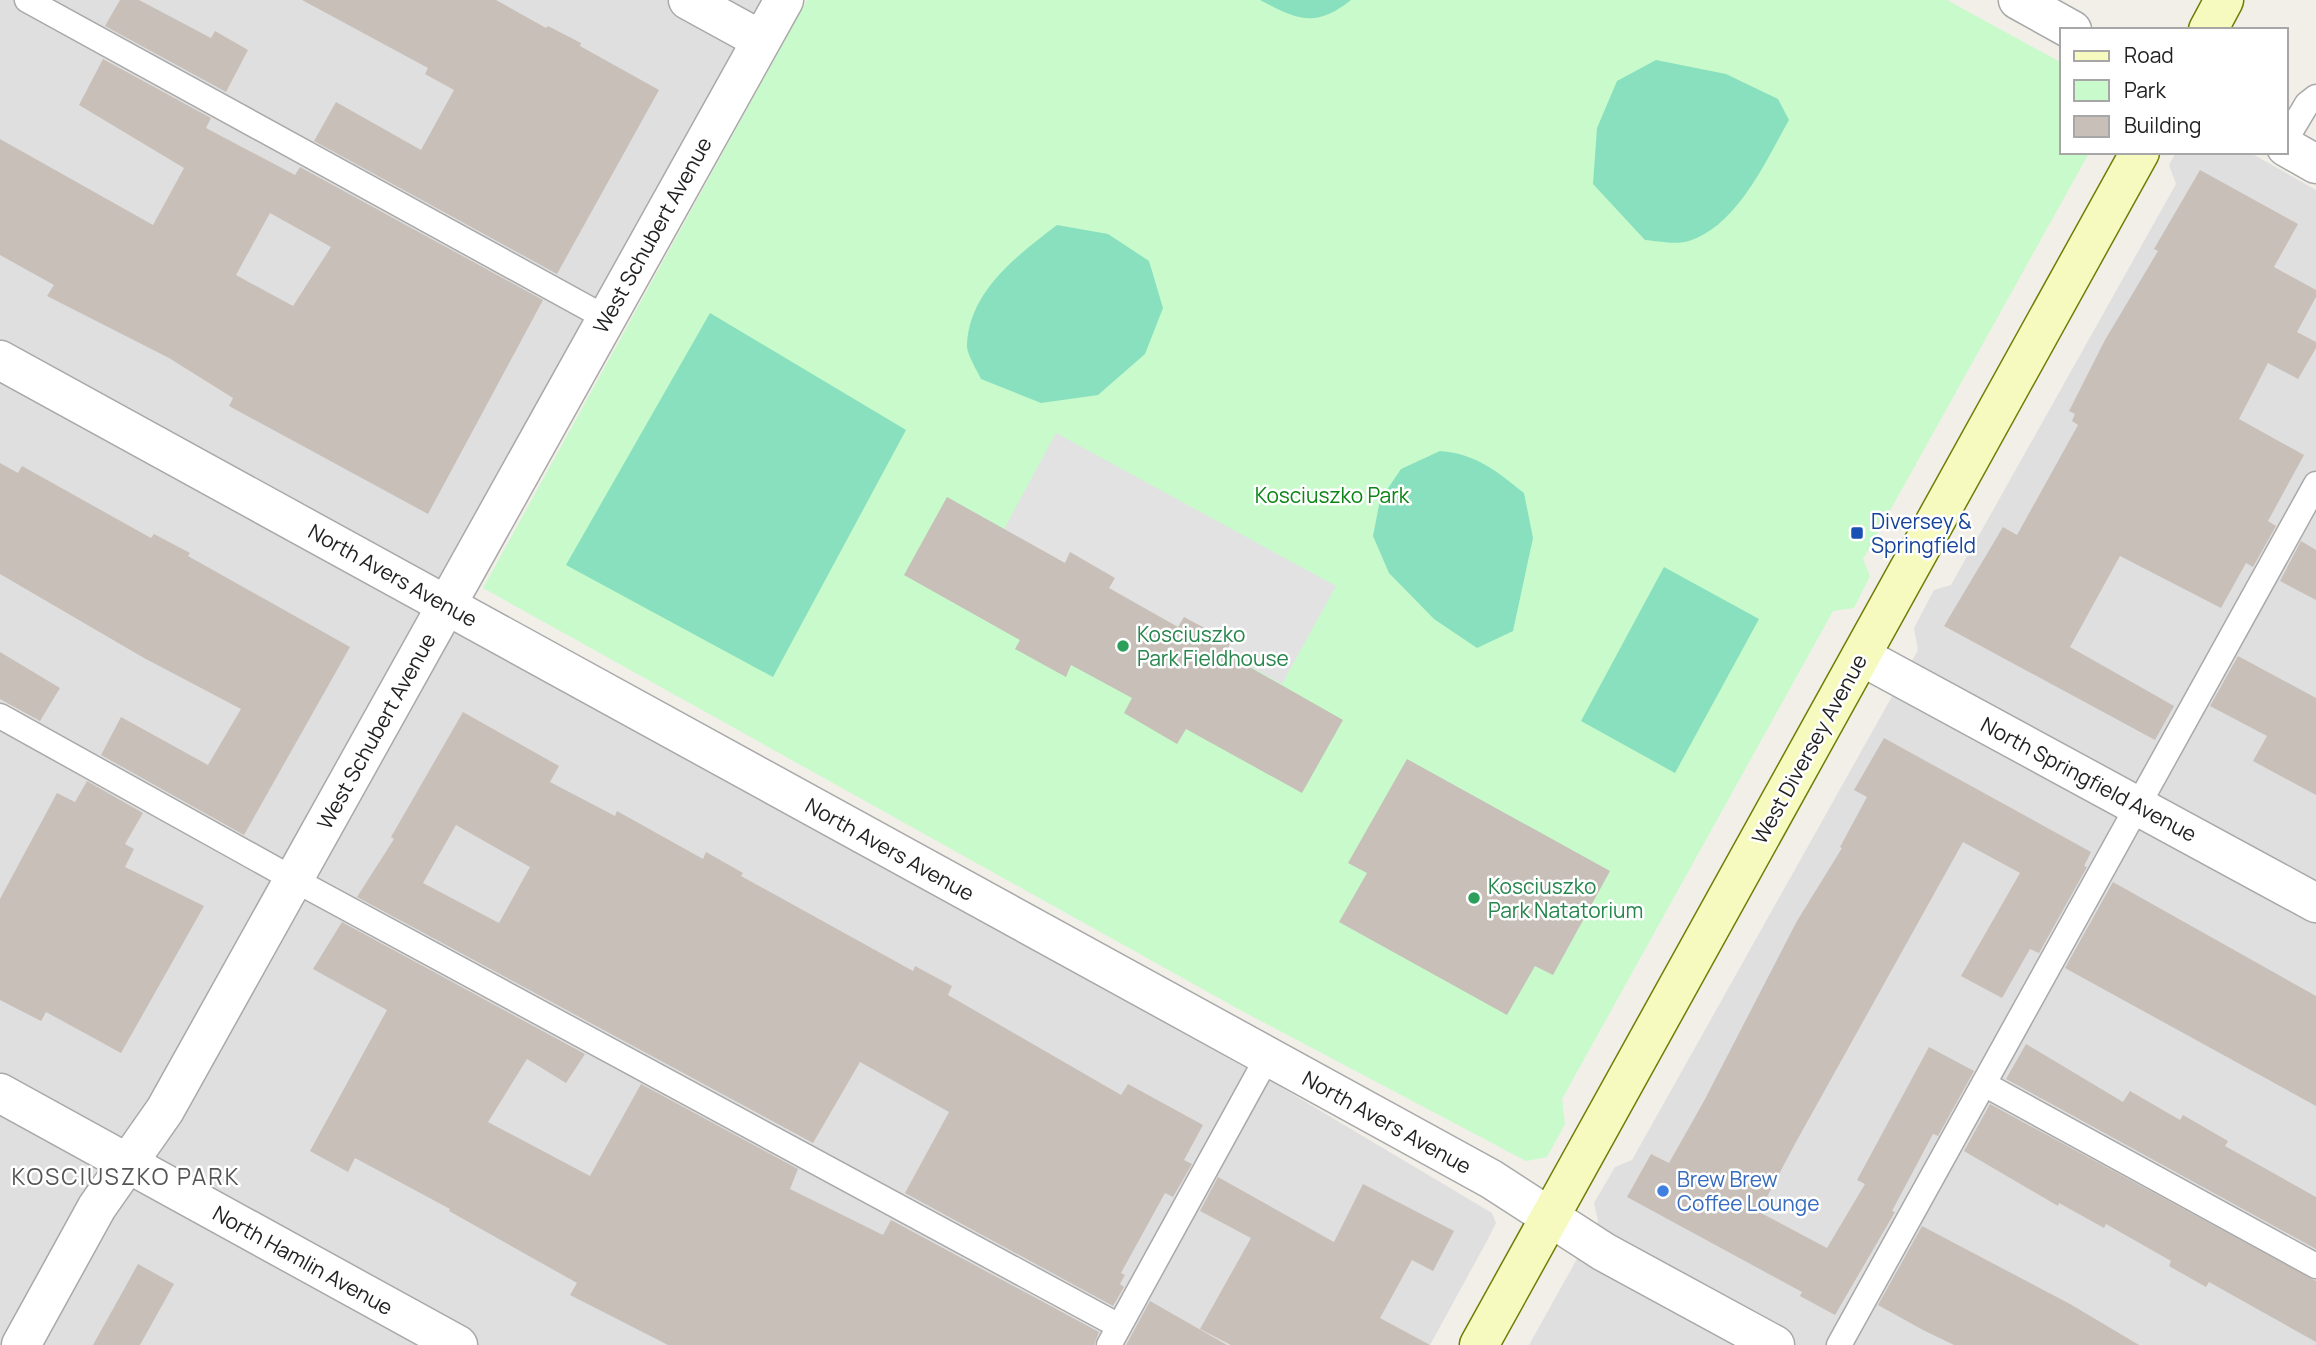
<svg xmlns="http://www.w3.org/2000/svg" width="2316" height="1345" font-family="Manrope,sans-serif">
  <rect width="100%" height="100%" fill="#f2efe9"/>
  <!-- residential -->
  <g fill="#e0dfdf">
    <path d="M0 0H771L447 605 758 776 1492 1213 1496 1223 1488 1239 1430 1345H0Z"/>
    <path d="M2176 152H2249L2316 190V1345H1529L1598 1221 1594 1203 1615 1167 1632 1160 1918 650 1914 628 1934 590 1951 585 2176 184 2169 165Z"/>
  </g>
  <!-- park -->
  <path fill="#c8facc" d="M807 0H1947L2062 63V152H2097L2088 155 1863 559 1870 576 1854 608 1833 611 1562 1099 1565 1124 1547 1157 1526 1161 1242 1011 483 588Z"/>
  <!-- pitch -->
  <g fill="#88e0be">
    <path d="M1260 0H1351C1315 29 1296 19 1260 0Z"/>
    <path d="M1656 60 1726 74 1778 99 1789 120C1765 162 1738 225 1689 241 1677 245 1657 241 1645 240L1593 184 1597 128 1617 81Z"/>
    <path d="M1057 225 1108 234 1149 261 1163 308 1145 354 1098 395 1041 403 981 379C977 370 966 354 967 344 970 290 1018 255 1057 225Z"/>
    <path d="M710 313 906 430 773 677 566 565Z"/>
    <path d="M1440 451C1477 454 1496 471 1524 493L1533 538 1513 631 1477 648 1434 619 1389 573 1373 536 1380 500 1401 469Z"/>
    <path d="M1664 567 1759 619 1675 773 1581 721Z"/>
  </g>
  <!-- parking -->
  <path fill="#e2e2e2" d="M1056 433 1336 586 1282 684 1003 531Z"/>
  <!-- building -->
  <g fill="#c7bfb8" fill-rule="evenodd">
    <path d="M120 0H139L211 38 215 31 248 50 226 92 105 26Z"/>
    <path d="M302 0H496L546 28 548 26 581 43 580 46 659 90 557 274 314 141 336 102 421 150 454 90 425 74 428 68Z"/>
    <path d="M103 59 211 118 206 128 295 175 300 167 543 300 428 514 229 406 233 398 169 358 47 296 54 285 0 255V139L153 225 184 168 79 105ZM270 213 331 247 293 306 236 275Z"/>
    <path d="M2200 170 2298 224 2274 267 2316 290V297L2297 332 2316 342V348L2298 379 2268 363 2239 419 2304 455 2268 521 2276 526 2253 567 2246 563 2221 608 2120 556 2070 647 2174 706 2155 740 1944 626 2003 527 2017 535 2078 425 2072 421 2075 414 2069 411 2105 340 2158 251 2154 249Z"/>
    <path d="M0 463 18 473 22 466 151 538 154 534 190 553 188 556 350 647 244 835 101 755 121 717 208 765 241 709 144 658 0 574Z"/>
    <path d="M947 497 1065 563 1070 552 1115 578 1109 588 1178 627 1184 617 1231 642 1225 653 1343 720 1302 793 1186 729 1177 744 1124 713 1132 698 1071 665 1066 677 1015 649 1020 640 904 575Z"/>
    <path d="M2301 541 2316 550V600L2280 581Z"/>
    <path d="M0 652 60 688 40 721 0 699Z"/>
    <path d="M2238 656 2316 698V795L2253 761 2267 736 2210 706Z"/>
    <path d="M463 712 559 766 550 782 615 816 617 811 703 859 706 852 743 873 741 876 913 971 915 966 952 986 948 995 1121 1095 1128 1084 1203 1125 1184 1160 1192 1164 1173 1197 1165 1193 1121 1273 1125 1275 1120 1284 1124 1287 1113 1306 905 1193 949 1112 860 1062 813 1143 357 897 394 839 391 837ZM456 825 530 867 499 923 423 883Z"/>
    <path d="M1884 738 2091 852 2084 866 2087 867 2039 953 2030 949 2002 998 1961 976 2020 873 1963 842 1796 1142 1759 1212 1827 1248 1865 1184 1857 1180 1929 1047 1974 1071 1938 1136 1933 1134 1892 1211 1895 1212 1835 1315 1800 1296 1802 1292 1627 1197 1651 1154 1669 1163 1704 1101 1797 921 1842 848 1840 847 1867 797 1854 790Z"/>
    <path d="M1407 759 1610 871 1553 975 1535 966 1507 1015 1339 922 1367 873 1348 863Z"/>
    <path d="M87 781 143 813 125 844 134 849 125 867 204 906 121 1053 46 1012 41 1021 0 1000V899L57 793 75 802Z"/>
    <path d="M2113 882 2316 996V1106L2065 968Z"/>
    <path d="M342 922 585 1054 566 1083 527 1059 488 1122 590 1176 641 1084 798 1169 790 1189 883 1235 891 1220 1099 1332 1094 1345H668L570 1295 577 1283 449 1211 450 1209 355 1158 348 1172 310 1151 387 1010 313 969Z"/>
    <path d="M2026 1044 2123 1102 2130 1091 2180 1120 2183 1115 2228 1141 2225 1146 2316 1197V1249L2006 1079Z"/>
    <path d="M1990 1104 2316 1281V1342L2209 1282 2206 1287 2169 1266 2171 1261 2106 1224 2104 1228 2059 1203 2058 1206 1964 1151Z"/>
    <path d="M1218 1177 1334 1242 1363 1184 1454 1231 1433 1271 1412 1260 1380 1318 1430 1345H1231L1200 1329 1251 1238 1200 1211Z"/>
    <path d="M1922 1226 2070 1304 2139 1345H1954L1923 1330 1878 1305Z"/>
    <path d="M138 1264 174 1284 140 1345H93Z"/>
    <path d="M1150 1301 1227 1345H1126Z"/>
  </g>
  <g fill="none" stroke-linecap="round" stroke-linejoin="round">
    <defs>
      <g id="lane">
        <path d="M27 0 606 318"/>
        <path d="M2286 139 2307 104 2316 97"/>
        <path d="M0 716 293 879 1119 1326"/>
        <path d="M1984 1084 2316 1266"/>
        <path d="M1109 1345 1268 1056"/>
        <path d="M1839 1345 2316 484"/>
      </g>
      <g id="street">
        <path d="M688 0 761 40"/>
        <path d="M2018 0 2072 30"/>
        <path d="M2286 147 2316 164"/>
        <path d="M0 360 1491 1179 1604 1252 1775 1345"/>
        <path d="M1861 656 2316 903"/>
        <path d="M0 1093 458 1345"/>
        <path d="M21 1345 97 1207 165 1110 784 0"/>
      </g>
      <g id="secondary">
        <path d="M2208 30 2224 0"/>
        <path d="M1479 1345 2140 152"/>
      </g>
    </defs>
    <!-- lane casing -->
    <use href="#lane" stroke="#a9a9a9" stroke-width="27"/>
    <!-- street casing -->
    <use href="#street" stroke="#a9a9a9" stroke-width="41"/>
    <!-- secondary casing -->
    <use href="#secondary" stroke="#707d05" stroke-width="41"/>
    <!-- lane -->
    <use href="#lane" stroke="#fff" stroke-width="24"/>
    <!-- street -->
    <use href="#street" stroke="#fff" stroke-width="38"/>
    <!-- secondary -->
    <use href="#secondary" stroke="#f7fabf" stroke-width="38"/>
  </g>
  <!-- markers -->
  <rect fill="#1a4fb4" stroke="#fff" stroke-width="2.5" x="1850" y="526" width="14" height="14" rx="3.5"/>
  <g fill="#2e9e5b" stroke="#fff" stroke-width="2.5">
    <circle cx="1123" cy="646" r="7"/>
    <circle cx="1474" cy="898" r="7"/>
  </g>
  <circle fill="#3f7fe0" stroke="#fff" stroke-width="2.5" cx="1663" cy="1191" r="7"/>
  <g text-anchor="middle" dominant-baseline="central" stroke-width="5" stroke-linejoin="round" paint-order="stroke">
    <!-- street labels -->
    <g font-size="21" fill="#222" stroke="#fff">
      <text transform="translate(652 235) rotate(-61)">West Schubert Avenue</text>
      <text transform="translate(393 575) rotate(29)">North Avers Avenue</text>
      <text transform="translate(376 731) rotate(-61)">West Schubert Avenue</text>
      <text transform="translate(1809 749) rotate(-61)">West Diversey Avenue</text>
      <text transform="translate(2089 779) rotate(28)">North Springfield Avenue</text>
      <text transform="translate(890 849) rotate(29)">North Avers Avenue</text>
      <text transform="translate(1387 1122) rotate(29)">North Avers Avenue</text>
      <text transform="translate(303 1260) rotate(29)">North Hamlin Avenue</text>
    </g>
    <!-- park labels -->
    <g font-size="21" fill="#0c8416" stroke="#fff">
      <text x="1332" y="495">Kosciuszko Park</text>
    </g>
    <!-- transit labels -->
    <g font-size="21" fill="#164399" stroke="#fff" text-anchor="start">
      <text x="1871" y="521">Diversey &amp;<tspan x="1871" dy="24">Springfield</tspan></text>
    </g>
    <!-- leisure labels -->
    <g font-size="21" fill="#27864d" stroke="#fff" text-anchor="start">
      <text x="1137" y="634">Kosciuszko<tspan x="1137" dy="24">Park Fieldhouse</tspan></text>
      <text x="1488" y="886">Kosciuszko<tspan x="1488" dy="24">Park Natatorium</tspan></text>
    </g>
    <!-- shop labels -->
    <g font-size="21" fill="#366cbe" stroke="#fff" text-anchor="start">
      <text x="1677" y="1179">Brew Brew<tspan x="1677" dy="24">Coffee Lounge</tspan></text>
    </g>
    <!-- neighbourhood labels -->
    <g font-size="23" letter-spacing="2" fill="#555" stroke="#fff">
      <text x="126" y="1176">KOSCIUSZKO PARK</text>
    </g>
  </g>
  <!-- legend -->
  <rect x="2060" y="28" width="228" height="126" fill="#ffffff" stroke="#a7a7a7" stroke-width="2"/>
  <rect x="2074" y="51" width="35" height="10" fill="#f7fabf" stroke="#a7a7a7" stroke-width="2"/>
  <text x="2124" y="63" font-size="21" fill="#222222">Road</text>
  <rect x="2074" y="80" width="35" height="21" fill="#c8facc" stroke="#a7a7a7" stroke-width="2"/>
  <text x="2124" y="98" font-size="21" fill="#222222">Park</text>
  <rect x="2074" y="116" width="35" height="21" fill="#c7bfb8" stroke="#a7a7a7" stroke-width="2"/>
  <text x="2124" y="133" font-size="21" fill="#222222">Building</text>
</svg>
